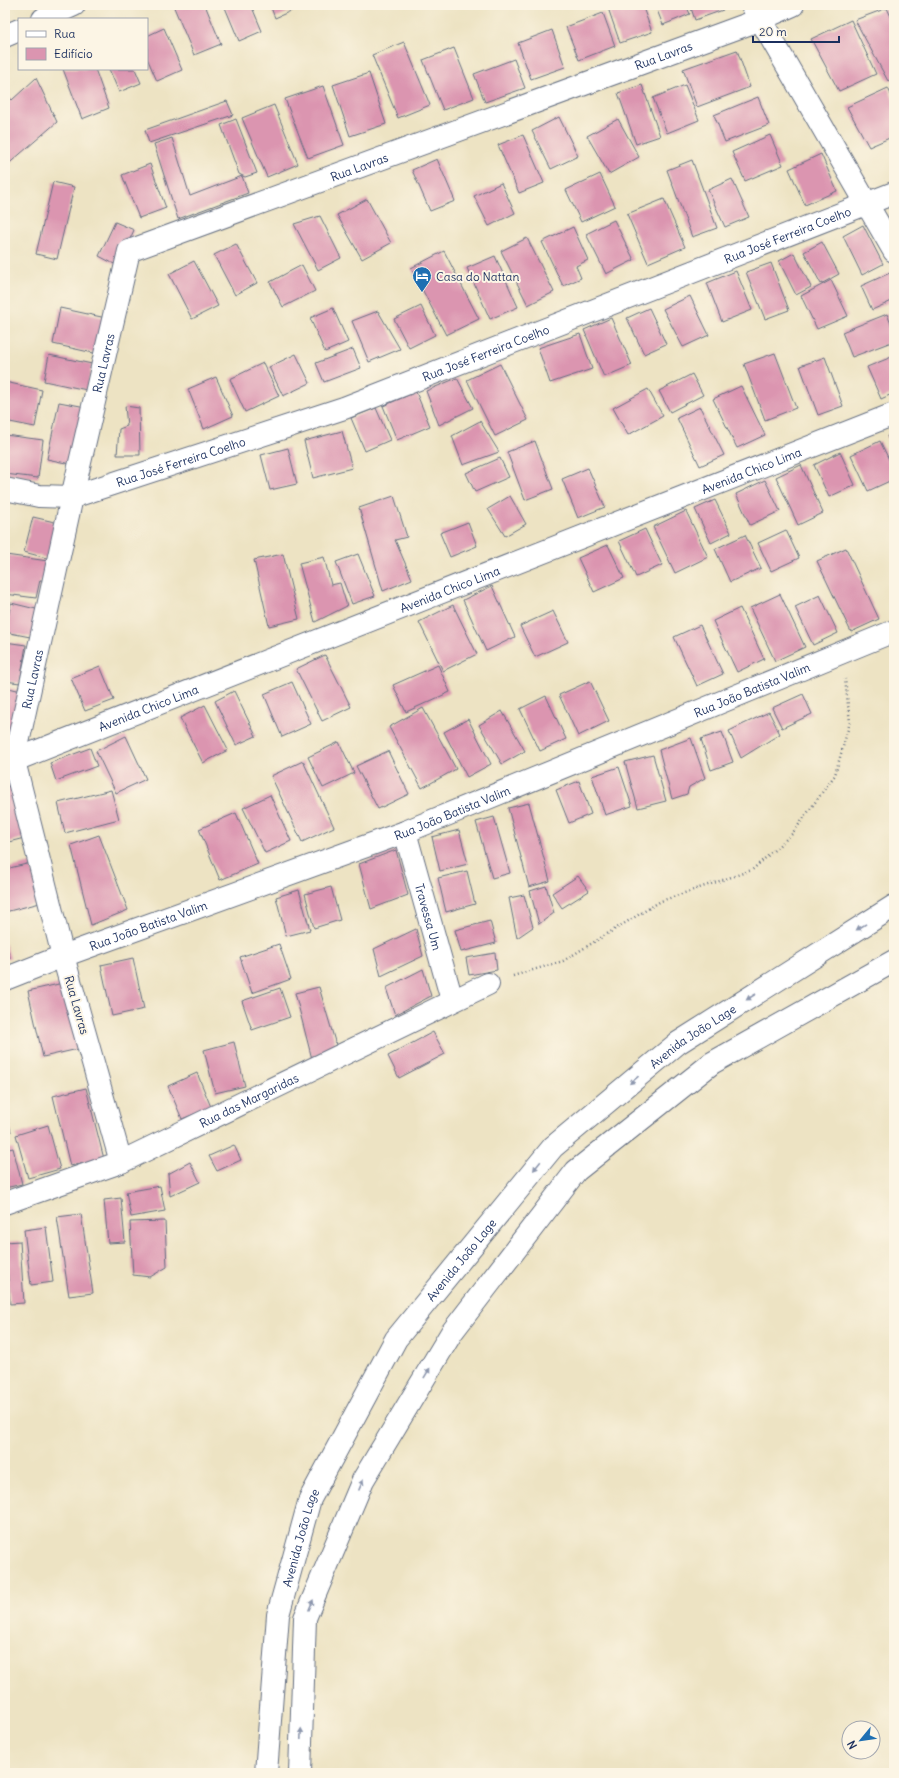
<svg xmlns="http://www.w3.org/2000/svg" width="899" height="1778" font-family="Delius,sans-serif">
  <rect width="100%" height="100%" fill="#fcf5e5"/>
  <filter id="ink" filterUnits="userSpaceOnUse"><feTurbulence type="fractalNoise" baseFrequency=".025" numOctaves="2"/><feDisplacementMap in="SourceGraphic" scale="8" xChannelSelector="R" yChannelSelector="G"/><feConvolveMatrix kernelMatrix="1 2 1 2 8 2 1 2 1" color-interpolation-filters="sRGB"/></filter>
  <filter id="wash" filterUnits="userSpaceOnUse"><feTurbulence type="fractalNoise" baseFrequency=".012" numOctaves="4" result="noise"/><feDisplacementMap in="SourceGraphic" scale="16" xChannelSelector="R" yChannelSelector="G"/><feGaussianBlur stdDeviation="0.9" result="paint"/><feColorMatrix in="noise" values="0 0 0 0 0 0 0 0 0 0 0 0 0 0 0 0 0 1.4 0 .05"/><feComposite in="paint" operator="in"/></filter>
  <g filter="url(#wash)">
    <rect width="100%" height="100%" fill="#ede3c3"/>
    <g id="blocks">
      <!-- building -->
      <g fill="#db95b0">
        <path d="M173 5H205L221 44 194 55Z"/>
        <path d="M224 5H251L262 31 239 41Z"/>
        <path d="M270 5H300V7L275 18Z"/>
        <path d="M607 5H642L652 32 620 43Z"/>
        <path d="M655 5H686L690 14 663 25Z"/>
        <path d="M690 5H721L723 10 695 20Z"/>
        <path d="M887 8 894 23V79L888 81 855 20Z"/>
        <path d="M603 13 615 46 579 60 566 27Z"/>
        <path d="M851 20 876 74 839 91 811 39Z"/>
        <path d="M164 28 182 70 157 81 147 58V36Z"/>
        <path d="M552 30 565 67 531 79 518 43Z"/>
        <path d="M404 42 430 105 398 118 372 55Z"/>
        <path d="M454 48 474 98 443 110 423 60Z"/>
        <path d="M737 50 750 87 697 107 683 69Z"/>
        <path d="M514 59 525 88 485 102 474 74Z"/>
        <path d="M63 69H95L109 108 82 119Z"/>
        <path d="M109 69H135L141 83 119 92Z"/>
        <path d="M369 73 386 124 350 136 333 85Z"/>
        <path d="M36 78 57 122 5 167V93L12 100Z"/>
        <path d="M642 85 660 136 636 144 618 93Z"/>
        <path d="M685 85 699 120 667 133 653 98Z"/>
        <path d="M323 86 344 145 308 158 285 99Z"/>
        <path d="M888 88 894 101V136L869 147 847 107Z"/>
        <path d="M758 97 769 125 725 142 714 115Z"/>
        <path d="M227 101 233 115 149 143 145 130Z"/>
        <path d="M274 105 298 164 267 177 242 118Z"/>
        <path d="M559 117 578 156 551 169 532 131Z"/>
        <path d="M236 119 257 173 245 177 239 174 221 125Z"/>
        <path d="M618 119 639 157 609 174 587 136Z"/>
        <path d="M523 135 544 183 519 193 498 145Z"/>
        <path d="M770 135 783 165 745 181 732 152Z"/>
        <path d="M172 138 190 196 242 176 248 193 178 219 154 144Z"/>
        <path d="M821 154 837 191 805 205 789 169Z"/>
        <path d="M437 159 455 201 430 211 412 170Z"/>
        <path d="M692 160 717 228 692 237 667 170Z"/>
        <path d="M150 164 166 208 139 218 122 175Z"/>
        <path d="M600 174 615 206 581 222 566 190Z"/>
        <path d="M732 179 749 217 725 227 708 190Z"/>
        <path d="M53 182 74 187 57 259 36 254Z"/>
        <path d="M501 183 515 213 489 226 474 196Z"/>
        <path d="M367 199 391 243 362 259 337 215Z"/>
        <path d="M664 199 685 247 648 263 627 214Z"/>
        <path d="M320 216 341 258 318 270 294 224Z"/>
        <path d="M614 220 634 260 606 274 586 234Z"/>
        <path d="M115 222 134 230 118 266 99 256Z"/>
        <path d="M863 225 883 264 862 275 843 236Z"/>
        <path d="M573 227 588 260 576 266 581 278 563 286 542 242Z"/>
        <path d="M527 238 554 292 528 305 501 251Z"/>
        <path d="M822 242 839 274 821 284 804 252Z"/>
        <path d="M236 244 257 283 235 295 214 255Z"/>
        <path d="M444 251 479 319 446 335 411 268Z"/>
        <path d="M794 253 811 287 796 295 779 261Z"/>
        <path d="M495 256 518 307 490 319 467 268Z"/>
        <path d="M194 261 218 306 192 319 169 274Z"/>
        <path d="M771 263 789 310 765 319 746 272Z"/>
        <path d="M302 265 315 291 283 307 270 282Z"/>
        <path d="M736 271 752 310 722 322 707 283Z"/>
        <path d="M892 272 894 276V300L872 310 861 286Z"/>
        <path d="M831 280 848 316 817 329 801 296Z"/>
        <path d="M690 296 709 335 683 347 663 309Z"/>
        <path d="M421 306 435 335 409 348 394 319Z"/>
        <path d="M60 308 106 318 98 354 53 344Z"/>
        <path d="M333 308 348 342 325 352 310 318Z"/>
        <path d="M649 308 666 344 644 354 627 318Z"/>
        <path d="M378 311 400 349 369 362 352 321Z"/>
        <path d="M887 314 894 332V341L852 357 842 332Z"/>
        <path d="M611 318 632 365 604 377 584 330Z"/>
        <path d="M580 334 592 369 550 383 538 348Z"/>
        <path d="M353 349 361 368 324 382 316 363Z"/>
        <path d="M775 353 796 408 765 420 744 364Z"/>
        <path d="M296 354 310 383 283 396 269 367Z"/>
        <path d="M49 355 92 364 87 390 44 381Z"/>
        <path d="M894 356V393L881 399 867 367Z"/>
        <path d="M825 357 843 406 818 415 800 366Z"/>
        <path d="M263 363 279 396 245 412 230 379Z"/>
        <path d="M500 364 528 420 495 436 467 380Z"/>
        <path d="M692 374 703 395 670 412 659 391Z"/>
        <path d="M216 377 233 416 204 429 188 389Z"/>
        <path d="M457 378 473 408 439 425 426 391Z"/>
        <path d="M5 382 42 390 35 427 5 421Z"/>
        <path d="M741 386 765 435 737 448 713 399Z"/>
        <path d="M648 389 663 416 628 435 613 408Z"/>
        <path d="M416 392 430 426 397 440 383 406Z"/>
        <path d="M59 402 86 407 75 465 47 459Z"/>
        <path d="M125 406 139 408 140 455H117L119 429 127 426Z"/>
        <path d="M700 407 724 455 700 466 677 418Z"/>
        <path d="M376 408 390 440 365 451 351 418Z"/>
        <path d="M480 421 499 452 463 465 452 436Z"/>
        <path d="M342 431 352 468 313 478 304 441Z"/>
        <path d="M894 433V451L887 436Z"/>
        <path d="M5 435 43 440 38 478 5 474Z"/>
        <path d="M535 441 553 489 525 500 507 452Z"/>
        <path d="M880 441 894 470V479L868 491 851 455Z"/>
        <path d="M288 448 297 484 270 490 261 455Z"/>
        <path d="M840 452 855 485 829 497 814 465Z"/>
        <path d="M500 458 509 477 475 492 466 473Z"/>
        <path d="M801 465 823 513 798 525 776 477Z"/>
        <path d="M588 468 605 507 578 518 562 479Z"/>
        <path d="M765 480 780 511 750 525 736 494Z"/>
        <path d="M394 496 407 537 395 540 412 579 383 591 359 508Z"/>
        <path d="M510 496 526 524 505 536 488 509Z"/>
        <path d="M715 500 731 533 711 543 695 509Z"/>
        <path d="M686 511 708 557 675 573 653 527Z"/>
        <path d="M33 517 63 524 54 560 24 552Z"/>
        <path d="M468 522 477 546 450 557 440 533Z"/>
        <path d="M645 529 662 565 636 577 619 541Z"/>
        <path d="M786 530 799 558 771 571 758 543Z"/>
        <path d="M745 535 761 568 730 582 715 549Z"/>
        <path d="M608 545 624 578 594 592 578 558Z"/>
        <path d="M846 548 879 619 851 632 817 561Z"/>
        <path d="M283 554 299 619 269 626 254 560Z"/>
        <path d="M358 554 375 596 352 604 336 562Z"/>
        <path d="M6 555 55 562 50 581 40 580 36 598 5 594Z"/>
        <path d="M324 557 331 585 340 583 347 606 315 622 299 563Z"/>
        <path d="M492 586 515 637 486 651 463 600Z"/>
        <path d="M780 594 805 647 775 661 750 608Z"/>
        <path d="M820 595 838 633 813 645 795 607Z"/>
        <path d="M11 603 40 610 35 638 5 632Z"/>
        <path d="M453 605 477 654 443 671 419 622Z"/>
        <path d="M740 608 764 659 737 672 713 621Z"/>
        <path d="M553 611 568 642 535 657 520 626Z"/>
        <path d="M700 625 723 674 697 686 674 637Z"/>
        <path d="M5 642 26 645 20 683 5 681Z"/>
        <path d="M325 655 351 707 322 721 296 669Z"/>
        <path d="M438 665 450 692 406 712 393 685Z"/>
        <path d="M100 666 114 700 85 711 71 678Z"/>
        <path d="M590 681 609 721 578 736 559 695Z"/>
        <path d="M292 682 311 724 282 737 264 694Z"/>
        <path d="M5 687 21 691 11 737 5 735Z"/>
        <path d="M234 691 256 736 236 745 215 701Z"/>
        <path d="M803 694 812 714 782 728 772 708Z"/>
        <path d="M546 696 566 739 540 751 520 709Z"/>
        <path d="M205 705 228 750 203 763 180 718Z"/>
        <path d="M423 708 456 769 422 788 389 727Z"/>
        <path d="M502 711 525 751 502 764 479 725Z"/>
        <path d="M769 712 780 734 741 758 729 731Z"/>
        <path d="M468 719 491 764 467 777 444 732Z"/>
        <path d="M722 732 733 762 711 770 701 739Z"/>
        <path d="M126 736 146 779 116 793 96 751Z"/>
        <path d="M691 738 705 778 689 787 687 794 672 799 659 750Z"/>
        <path d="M339 742 354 773 323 788 308 757Z"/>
        <path d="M90 748 97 766 56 781 50 763Z"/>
        <path d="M388 751 409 794 378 809 356 766Z"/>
        <path d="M653 755 666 801 638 808 625 762Z"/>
        <path d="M303 761 334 827 302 842 271 776Z"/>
        <path d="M619 767 632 806 605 815 592 776Z"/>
        <path d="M579 781 591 814 569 823 556 790Z"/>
        <path d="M15 785 28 837 5 843V787Z"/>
        <path d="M111 790 119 819 65 833 58 803Z"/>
        <path d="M270 795 291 841 265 853 243 808Z"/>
        <path d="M529 803 550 881 529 887 508 808Z"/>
        <path d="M236 813 258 864 220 880 199 829Z"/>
        <path d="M494 817 510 873 492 878 476 822Z"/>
        <path d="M459 830 468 864 440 871 432 837Z"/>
        <path d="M99 835 128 910 91 925 71 845Z"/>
        <path d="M396 850 408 895 371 909 359 864Z"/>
        <path d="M31 863 40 903 5 912V869Z"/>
        <path d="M467 871 475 904 446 912 438 878Z"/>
        <path d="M578 876 589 891 562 908 552 893Z"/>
        <path d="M546 886 554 913 539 924 530 891Z"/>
        <path d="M331 887 340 920 314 928 305 894Z"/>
        <path d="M299 890 310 930 286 936 276 897Z"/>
        <path d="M524 895 533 927 517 938 509 898Z"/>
        <path d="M490 921 496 943 461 952 455 930Z"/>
        <path d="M416 929 423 956 381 976 374 949Z"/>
        <path d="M5 943 10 958 5 959Z"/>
        <path d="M279 944 291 979 252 993 240 957Z"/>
        <path d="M495 953 497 970 469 975 466 958Z"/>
        <path d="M133 958 144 1009 112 1016 101 965Z"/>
        <path d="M423 969 431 996 395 1015 386 988Z"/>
        <path d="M63 983 78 1049 43 1057 28 991Z"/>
        <path d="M319 987 336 1045 312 1059 295 993Z"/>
        <path d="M280 988 290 1017 252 1030 242 1001Z"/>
        <path d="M433 1032 445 1054 399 1078 388 1056Z"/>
        <path d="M234 1042 245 1086 215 1093 204 1050Z"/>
        <path d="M197 1073 211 1107 182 1119 168 1086Z"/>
        <path d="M86 1088 104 1159 70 1166 53 1096Z"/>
        <path d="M5 1109 11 1132 5 1133Z"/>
        <path d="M48 1125 60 1169 28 1178 16 1135Z"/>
        <path d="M234 1145 241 1160 217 1171 209 1156Z"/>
        <path d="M13 1148 22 1184 5 1188V1150Z"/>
        <path d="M190 1162 200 1182 170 1196 168 1174Z"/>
        <path d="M160 1186 165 1211 131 1217 126 1192Z"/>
        <path d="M121 1198 125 1242 108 1243 104 1200Z"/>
        <path d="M81 1214 93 1293 69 1296 57 1217Z"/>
        <path d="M165 1221 167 1267 150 1277 133 1275 130 1222Z"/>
        <path d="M46 1227 53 1282 31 1285 24 1230Z"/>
        <path d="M20 1241 24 1303 10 1304 5 1242Z"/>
      </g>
    </g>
  </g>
  <g filter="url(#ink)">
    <use href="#blocks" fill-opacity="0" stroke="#646e81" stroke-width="1"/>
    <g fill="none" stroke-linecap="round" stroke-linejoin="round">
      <defs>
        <g id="minor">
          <path d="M43 19 74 5"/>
          <path d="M5 36 19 30"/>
          <path id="s1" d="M5 489 39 496 72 497 344 408 894 193"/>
          <path id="s2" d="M5 764 894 414"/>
          <path id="s3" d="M405 832 452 1000"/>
          <path id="s4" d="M5 979 63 956 405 832 894 631"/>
          <path id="s5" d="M121 1162 63 956 14 761 72 497 129 251 759 20 793 5"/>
          <path id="s6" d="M5 1203 121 1162 488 984"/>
          <path id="s7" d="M266 1773 278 1615 310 1499 396 1339 553 1147 678 1043 894 906"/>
          <path d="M300 1773 305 1618 363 1480 452 1332 576 1171 712 1063 894 961"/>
        </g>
        <path id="major" d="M752 5 894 251"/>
      </defs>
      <!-- minor casing -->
      <use href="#minor" stroke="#646e81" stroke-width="24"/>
      <!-- major casing -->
      <use href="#major" stroke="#646e81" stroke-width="24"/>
      <!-- path -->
      <path stroke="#646e81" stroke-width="2.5" stroke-dasharray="1 3" stroke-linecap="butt" d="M513 976 563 961 661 901 752 870 792 834 835 775 850 722 845 679"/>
      <!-- minor -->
      <use href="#minor" stroke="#fff" stroke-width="22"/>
      <!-- major -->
      <use href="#major" stroke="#fff" stroke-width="22"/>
    </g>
    <!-- one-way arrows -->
    <defs><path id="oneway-solid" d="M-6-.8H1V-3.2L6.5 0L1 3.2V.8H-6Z"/></defs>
    <g fill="#8d97ae">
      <use href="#oneway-solid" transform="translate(861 927) rotate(148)"/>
      <use href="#oneway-solid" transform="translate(751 997) rotate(148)"/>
      <use href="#oneway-solid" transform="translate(634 1080) rotate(140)"/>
      <use href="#oneway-solid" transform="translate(537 1166) rotate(129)"/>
      <use href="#oneway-solid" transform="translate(427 1373) rotate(-59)"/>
      <use href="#oneway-solid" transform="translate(361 1485) rotate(-67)"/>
      <use href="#oneway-solid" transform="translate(311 1605) rotate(-67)"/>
      <use href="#oneway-solid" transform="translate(301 1734) rotate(-88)"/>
    </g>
  </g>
  <!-- icons -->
  <defs>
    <symbol id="hotel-pin" viewBox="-11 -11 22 30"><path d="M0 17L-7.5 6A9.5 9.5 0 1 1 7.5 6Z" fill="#1f6fb2" stroke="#fcf5e5"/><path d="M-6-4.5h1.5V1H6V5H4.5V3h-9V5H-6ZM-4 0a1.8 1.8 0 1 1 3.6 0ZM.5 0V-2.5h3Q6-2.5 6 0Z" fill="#fff"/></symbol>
  </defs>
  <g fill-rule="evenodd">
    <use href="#hotel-pin" x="411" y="265" width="22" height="30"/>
  </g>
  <g text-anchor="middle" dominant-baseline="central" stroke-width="4" stroke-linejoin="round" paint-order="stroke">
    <!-- street labels -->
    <g font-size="12" fill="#1b2f5e" stroke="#fcf5e5">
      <text stroke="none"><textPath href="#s5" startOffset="1507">Rua Lavras</textPath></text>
      <text stroke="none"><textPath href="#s5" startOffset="1183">Rua Lavras</textPath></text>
      <text stroke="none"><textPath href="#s1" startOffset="830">Rua José Ferreira Coelho</textPath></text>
      <text stroke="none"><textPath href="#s1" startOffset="506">Rua José Ferreira Coelho</textPath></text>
      <text stroke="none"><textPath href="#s5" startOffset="823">Rua Lavras</textPath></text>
      <text stroke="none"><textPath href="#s1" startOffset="182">Rua José Ferreira Coelho</textPath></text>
      <text stroke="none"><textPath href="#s2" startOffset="802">Avenida Chico Lima</textPath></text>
      <text stroke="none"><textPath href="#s2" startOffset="478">Avenida Chico Lima</textPath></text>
      <text stroke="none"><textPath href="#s5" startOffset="499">Rua Lavras</textPath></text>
      <text stroke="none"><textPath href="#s4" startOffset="801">Rua João Batista Valim</textPath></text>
      <text stroke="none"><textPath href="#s2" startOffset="154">Avenida Chico Lima</textPath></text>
      <text stroke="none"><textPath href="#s4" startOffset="477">Rua João Batista Valim</textPath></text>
      <text stroke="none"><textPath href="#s3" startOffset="88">Travessa Um</textPath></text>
      <text stroke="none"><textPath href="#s4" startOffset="153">Rua João Batista Valim</textPath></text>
      <text transform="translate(77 1005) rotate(74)">Rua Lavras</text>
      <text stroke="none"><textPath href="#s7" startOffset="887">Avenida João Lage</textPath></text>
      <text stroke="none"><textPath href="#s6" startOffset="265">Rua das Margaridas</textPath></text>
      <text stroke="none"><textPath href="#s7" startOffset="563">Avenida João Lage</textPath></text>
      <text stroke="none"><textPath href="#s7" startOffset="239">Avenida João Lage</textPath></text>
    </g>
    <!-- poi labels -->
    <g font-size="12" fill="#1b2f5e" stroke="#fcf5e5" text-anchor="start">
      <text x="436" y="276">Casa do Nattan</text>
    </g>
  </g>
  <!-- margin -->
  <rect width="899" height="1778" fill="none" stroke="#fcf5e5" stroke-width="20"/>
  <!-- legend -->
  <rect x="18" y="18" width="130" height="52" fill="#fcf5e5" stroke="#a2a6af"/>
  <rect x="26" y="31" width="20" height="6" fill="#ffffff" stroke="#a2a6af"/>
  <text x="54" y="38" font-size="12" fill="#1b2f5e">Rua</text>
  <rect x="26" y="48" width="20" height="12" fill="#db95b0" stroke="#a2a6af"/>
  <text x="54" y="58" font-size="12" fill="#1b2f5e">Edifício</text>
  <!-- north arrow -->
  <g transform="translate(861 1740) rotate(241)"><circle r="19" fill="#fcf5e5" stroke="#a2a6af"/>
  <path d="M0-3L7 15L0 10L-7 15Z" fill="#1f6fb2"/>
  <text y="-6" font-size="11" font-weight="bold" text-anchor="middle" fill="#1b2f5e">N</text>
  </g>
  <!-- scale -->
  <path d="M753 36v6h86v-6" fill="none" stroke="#1b2f5e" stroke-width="2"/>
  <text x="759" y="36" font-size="12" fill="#1b2f5e" stroke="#fcf5e5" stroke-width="3" paint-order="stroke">20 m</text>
</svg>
